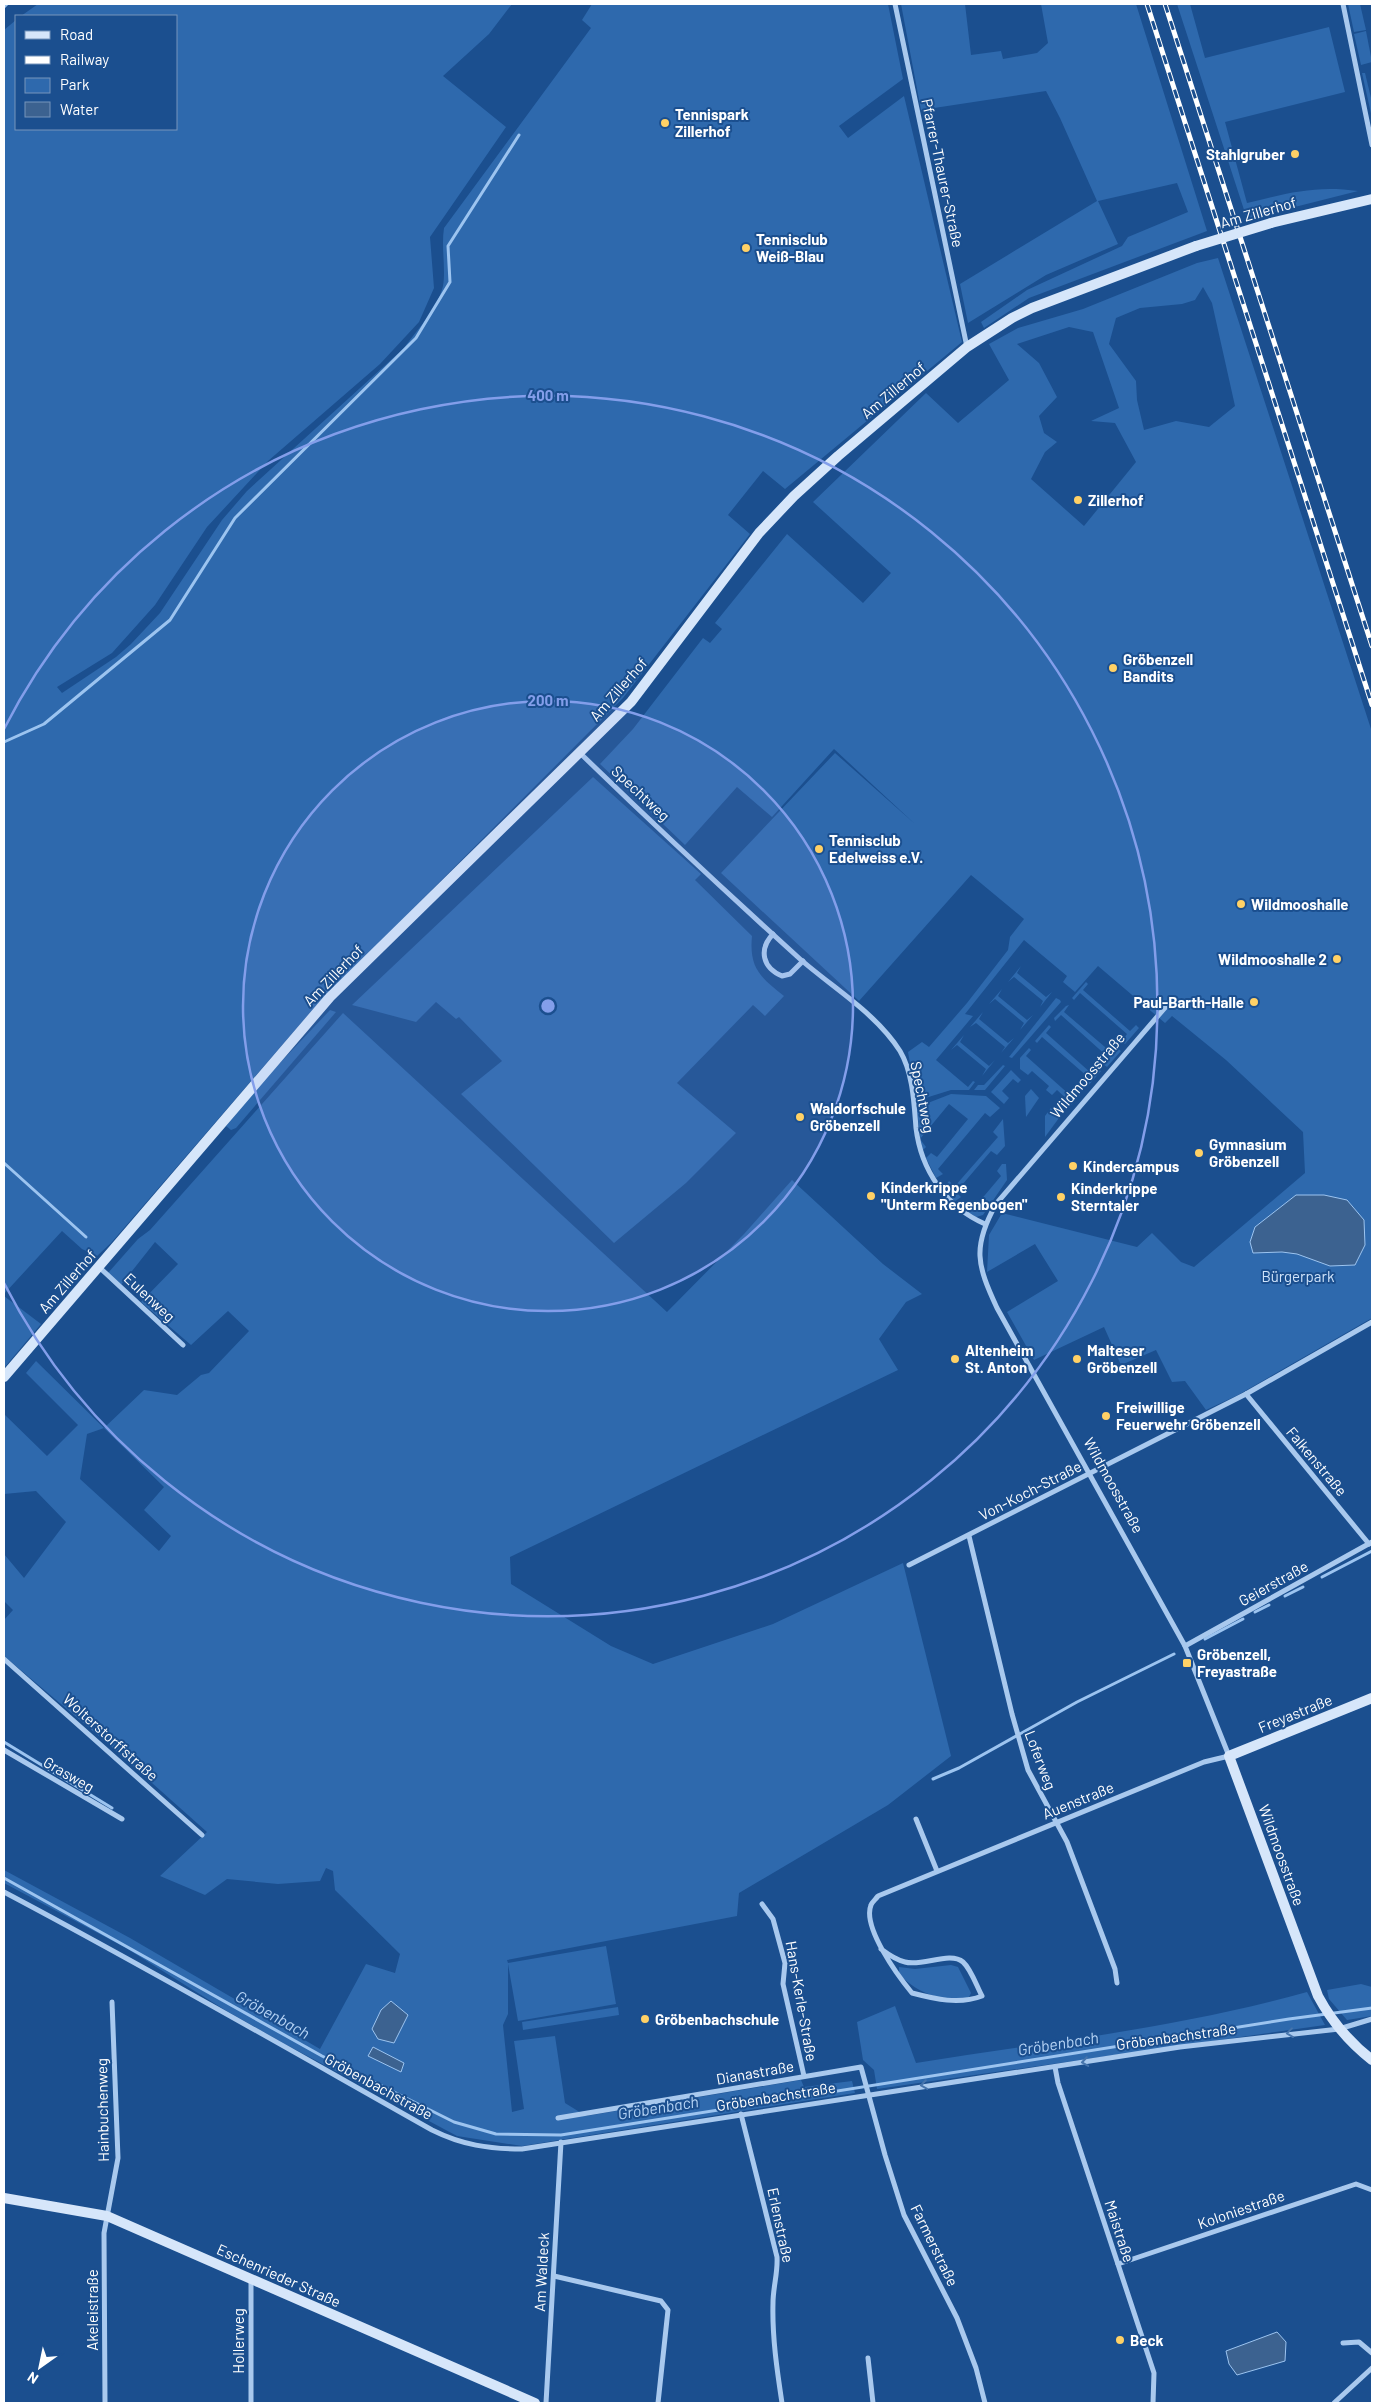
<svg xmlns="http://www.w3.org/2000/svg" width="1376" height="2407" font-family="Barlow,sans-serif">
  <rect width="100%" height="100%" fill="#1b4f8f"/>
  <!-- green -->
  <g fill="#2e69ad" fill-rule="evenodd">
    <path d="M38 4H512L489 34 443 76 506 127 430 237 434 288 419 322 380 364 268 461 207 527 155 605 112 653 57 687 62 693 116 657 131 644 160 613 222 520 247 491 404 348C417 330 438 308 443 286 446 269 441 247 444 228L591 28 582 20 592 4H888L903 79 839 126 848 138 904 96 962 342 785 489 763 471 728 515 750 534 623 698 315 1007 111 1243 97 1256 82 1249 62 1231 4 1294V30L16 20V129H176V16H21Z"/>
    <path d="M901 4H965L971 55 1001 51 1003 59 1037 53 1048 43 1041 4H1136L1207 231 1029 298 984 328 981 322 1027 290 1122 246 1128 237 1188 212 1177 183 1098 201 1118 244 1046 275 968 323 960 284 1097 201 1060 118 1046 91 921 110Z"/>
    <path d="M1177 4H1190L1205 58 1329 27 1345 92 1225 122 1247 203C1288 193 1316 185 1358 191L1247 219Z"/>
    <path d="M1348 4H1360L1366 30 1354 32Z"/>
    <path d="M1366 31 1372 62 1361 65 1354 34Z"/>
    <path d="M1362 73H1365L1372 102V118Z"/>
    <path d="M1218 258 1372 732V1318L1238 1395 1206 1410 1185 1381 1172 1382 1156 1350 1121 1365 1104 1327 1034 1360 1007 1312 1058 1281 1035 1244 987 1272 989 1235 1002 1213 1137 1247 1152 1233 1181 1262 1194 1267 1305 1173 1303 1132 1226 1060 1172 1016 1165 1023 1098 966 1075 992 1063 982 1067 976 1024 940 965 1014 973 1016 936 1060 968 1087 973 1081 975 1082 969 1090H951L919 1100 916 1097 908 1052 922 1042 929 1047 967 1003 1008 950 1010 937 1024 919 971 875 859 1001 721 873 835 753 915 824 834 749 772 817 737 787 685 845 600 764 633 729 703 638 710 643 722 629 715 623 787 534 863 603 891 573 813 502 926 393 958 423 1009 380 989 344 1018 328 1083 309 1197 263ZM1203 287 1212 303 1235 406 1209 427 1176 421 1144 430 1137 400 1136 381 1109 344 1116 318 1140 308 1182 304 1195 300ZM1069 327 1093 332 1119 408 1091 421 1115 423 1136 462 1084 526 1031 479 1045 452 1057 442 1044 433 1039 416 1057 397 1039 363 1017 344Z"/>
    <path d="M593 777 701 874 695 880 752 936C749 968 760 977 784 996L765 1016 753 1005 677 1083 736 1133 686 1183 614 1243 461 1094 502 1061 459 1017 456 1019 436 1002 416 1022 352 1005Z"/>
    <path d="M1021 966 1017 973 1046 997 1052 992 1040 1007 1043 1001 1014 977 1008 982Z"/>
    <path d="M1086 982 1088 984 1083 990 1130 1031 1136 1025 1139 1028 1125 1044 1122 1041 1127 1034 1080 993 1074 1000 1072 998Z"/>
    <path d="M1002 989 998 996 1027 1020 1033 1015 1020 1030 1024 1023 995 999 989 1004Z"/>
    <path d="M1056 998 1060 1000 1061 1002 1012 1058 1009 1057Z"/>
    <path d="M1069 1005 1064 1012 1112 1053 1117 1048 1121 1051 1107 1067 1103 1064 1108 1057 1061 1015 1055 1021 1054 1018 1066 1006Z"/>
    <path d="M330 1010 336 1012 236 1128 231 1130 226 1126 262 1082Z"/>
    <path d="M983 1012 979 1019 1008 1043 1014 1038 1001 1053 1005 1047 976 1023 970 1027Z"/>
    <path d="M343 1013 667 1312 744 1234 792 1180 883 1264 922 1294 906 1302 879 1339 898 1370 510 1557 511 1584 611 1646 653 1664 773 1624 903 1563 951 1756 888 1805 739 1893 737 1916 507 1960 508 1963 606 1946 616 2004 518 2021 508 1964V2014L503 2025 512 2112 524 2109 514 2041 555 2036 565 2103 586 2116 801 2080 804 2087 852 2081 855 2093 522 2146 457 2136 285 2044 225 2010 126 1948 4 1883V1870L130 1938 320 2049 366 1964 395 1973 400 1954 335 1890 333 1871 326 1868 320 1881 278 1884 227 1879 205 1895 160 1876 207 1832 106 1742 4 1656V1620L13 1610 4 1601V1554L24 1578 66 1522 36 1491 4 1494V1414L47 1456 78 1425 26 1373 36 1361 104 1428 144 1390 177 1395 201 1375 209 1373 249 1331 228 1311 191 1345 141 1302 178 1264 155 1242 121 1285 108 1273 138 1239 150 1230ZM104 1428 164 1487 144 1510 171 1536 159 1551 80 1479 87 1434Z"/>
    <path d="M1049 1025 1051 1027 1046 1033 1091 1073 1097 1068 1101 1071 1087 1087 1083 1083 1088 1077 1042 1037 1037 1043 1035 1041Z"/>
    <path d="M964 1035 960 1042 989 1066 995 1060 982 1076 986 1069 957 1045 951 1050Z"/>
    <path d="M1029 1048 1031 1050 1026 1056 1071 1096 1077 1090 1081 1094 1067 1110 1063 1106 1068 1100 1057 1090 1052 1095 1046 1090 1049 1086 1032 1071 1028 1075 1020 1069V1058Z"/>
    <path d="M1003 1065 1005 1066 985 1090H974L978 1085H984Z"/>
    <path d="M1011 1070 1021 1080 1018 1083 1013 1079 1002 1091 1009 1098 1004 1104 991 1092Z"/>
    <path d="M1031 1089 1039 1098 1026 1117 1025 1096Z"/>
    <path d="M951 1094 986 1096 1000 1108 990 1117 985 1113 938 1169 943 1174 936 1178 926 1158 931 1153 937 1157 968 1119 949 1104 920 1139 926 1147 922 1151 917 1110 920 1106Z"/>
    <path d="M1051 1108 1059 1118 1045 1137V1116Z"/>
    <path d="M1003 1119 1005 1146 997 1155 991 1151 956 1192 961 1197 954 1202 943 1189 949 1181 955 1186 998 1137 993 1132Z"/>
    <path d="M1002 1164H1006L1007 1180 983 1215 976 1217 964 1210 969 1204 974 1208 1001 1176 997 1171Z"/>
    <path d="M4 1296 41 1324 4 1368Z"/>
    <path d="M951 1965 958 1967 971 1993 968 1999C938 1999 921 1996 899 1974V1967L915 1969Z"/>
    <path d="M1361 1984 1372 1987V2016L1347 2020 1329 1999 1327 1990Z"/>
    <path d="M1307 1992 1325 2025 877 2089 874 2070 863 2060 857 2022 895 2006 916 2063C1047 2042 1180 2028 1307 1992Z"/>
    <path d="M618 2007 619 2015 523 2030 522 2022Z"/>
  </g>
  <!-- water -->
  <g fill="#3c6290" stroke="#9cc4f0">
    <path d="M1296 1195H1324L1347 1200 1364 1220 1365 1245 1355 1265 1330 1266 1297 1254 1282 1252 1253 1253 1250 1242 1255 1227Z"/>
    <path d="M391 2001 408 2015 394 2043 378 2039 372 2029 381 2010Z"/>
    <path d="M373 2047 404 2063 401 2072 368 2056Z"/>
    <path d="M1277 2332 1286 2342 1285 2361 1237 2375 1229 2364 1226 2351Z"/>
  </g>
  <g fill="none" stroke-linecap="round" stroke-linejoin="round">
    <!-- stream -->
    <g stroke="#9cc4f0" stroke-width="3">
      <path d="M4 7 7 4"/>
      <path d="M4 742 44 724 170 620 235 518 416 338 450 282 448 246 519 135"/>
      <path d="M4 1163 86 1237"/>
      <path d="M1322 1577 1372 1551"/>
      <path d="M1285 1596 1303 1587"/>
      <path d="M1255 1612 1269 1605"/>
      <path d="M1205 1639 1243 1619"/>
      <path d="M4 1742 112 1808"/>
      <path d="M933 1779 959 1768 1077 1702 1174 1654"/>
      <path d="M4 1878 322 2056 454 2122 496 2134 561 2135 1289 2019 1372 2008"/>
    </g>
    <!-- street -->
    <g stroke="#a9c9ee" stroke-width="5">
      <path d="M895 4 967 347"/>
      <path d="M1343 4 1372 145"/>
      <path d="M580 753C652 823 726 892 800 959 833 988 876 1013 900 1051 913 1073 914 1103 916 1128 921 1170 946 1207 985 1224"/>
      <path d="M773 934C758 950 763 968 782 976L790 974 803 961"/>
      <path d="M99 1267 183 1345"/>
      <path d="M1246 1394 1369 1544"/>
      <path d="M969 1536 1012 1714 1028 1770 1067 1842 1115 1969 1117 1983"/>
      <path d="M909 1565 1246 1394 1372 1322"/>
      <path d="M1185 1646 1372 1542"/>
      <path d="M4 1659 202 1835"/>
      <path d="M4 1750 122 1819"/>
      <path d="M916 1819 937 1871"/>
      <path d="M4 1892C148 1968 290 2050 432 2130 462 2145 489 2149 522 2149L1180 2047 1339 2029 1372 2019"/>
      <path d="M762 1904 773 1919 785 1963 783 1984 804 2076"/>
      <path d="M881 1949C889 1955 896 1960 905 1962 922 1967 950 1951 963 1962 971 1969 977 1987 982 1996 959 2005 935 1999 912 1993 898 1976 862 1927 871 1905 872 1902 876 1899 878 1896L1204 1762 1229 1756 1185 1646 997 1308C977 1265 972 1247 996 1204L1169 1003"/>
      <path d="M1055 2067 1058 2083 1154 2373 1153 2403"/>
      <path d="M741 2114 777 2257C778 2273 773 2287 773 2303 772 2336 777 2370 782 2403"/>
      <path d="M558 2118 861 2067 885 2155 904 2215 957 2318 976 2368 985 2403"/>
      <path d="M1118 2264 1356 2184 1372 2190"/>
      <path d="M554 2276 661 2301 668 2310 658 2403"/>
      <path d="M251 2280V2403"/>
      <path d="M1343 2343 1359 2342 1372 2353"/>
      <path d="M868 2358 873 2403"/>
      <path d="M105 2403 104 2233 118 2158 112 2002"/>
      <path d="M546 2403 561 2142"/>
      <path d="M1334 2403 1372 2368"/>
    </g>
    <!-- secondary -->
    <g stroke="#d6e6fa" stroke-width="10">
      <path d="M1271 223 1372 199"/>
      <path d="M4 1377 330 997 631 702 759 533 794 496 838 456 967 347 1012 318 1032 308 1196 246"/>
      <path d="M1372 1698 1229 1756 1318 1996C1332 2022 1349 2042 1372 2060"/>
      <path d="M4 2198 107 2216 535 2403"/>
    </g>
    <defs>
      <g id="rail">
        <path d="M1147 4 1372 705"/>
        <path d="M1165 4 1372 646"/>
      </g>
    </defs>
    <!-- rail casing -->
    <use href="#rail" stroke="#fff" stroke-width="5"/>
    <!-- rail -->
    <use href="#rail" stroke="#1b4f8f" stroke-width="3" stroke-dasharray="9" stroke-linecap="butt"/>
    <!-- secondary-bridge -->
    <path stroke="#d6e6fa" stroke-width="10" d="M1196 246 1271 223"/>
  </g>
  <!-- one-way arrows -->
  <defs><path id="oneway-chevron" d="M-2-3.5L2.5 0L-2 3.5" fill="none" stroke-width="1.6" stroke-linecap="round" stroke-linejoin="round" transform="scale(1.25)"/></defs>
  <g stroke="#4674ac">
    <use href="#oneway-chevron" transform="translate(1290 2033) rotate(173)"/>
    <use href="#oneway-chevron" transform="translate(1085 2062) rotate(171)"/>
    <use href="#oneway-chevron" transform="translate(924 2085) rotate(171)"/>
  </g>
  <!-- distance rings -->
  <circle cx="548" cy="1006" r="305" fill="#839eea" fill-opacity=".12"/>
  <g fill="none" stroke="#839eea" stroke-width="2.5">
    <circle cx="548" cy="1006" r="305"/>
    <path d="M4 729A610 610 0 1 1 4 1283"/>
  </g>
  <!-- markers -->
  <g fill="#ffd166" stroke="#1b4f8f" stroke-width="2">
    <circle cx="665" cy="123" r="5"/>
    <circle cx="1295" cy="154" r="5"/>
    <circle cx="746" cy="248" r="5"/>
    <circle cx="1078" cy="500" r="5"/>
    <circle cx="1113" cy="668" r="5"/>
    <circle cx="819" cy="849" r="5"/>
    <circle cx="1241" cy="904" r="5"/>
    <circle cx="1337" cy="959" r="5"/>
    <circle cx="1254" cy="1002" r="5"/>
    <circle cx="800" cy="1117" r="5"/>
    <circle cx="1199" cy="1153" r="5"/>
    <circle cx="1073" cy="1166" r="5"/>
    <circle cx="871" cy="1196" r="5"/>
    <circle cx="1061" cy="1197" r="5"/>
    <circle cx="955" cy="1359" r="5"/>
    <circle cx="1077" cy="1359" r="5"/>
    <circle cx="1106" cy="1416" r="5"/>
    <rect x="1182" y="1658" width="10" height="10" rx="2.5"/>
    <circle cx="645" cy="2019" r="5"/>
    <circle cx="1120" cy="2340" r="5"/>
  </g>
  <g text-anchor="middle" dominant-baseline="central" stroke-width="4" stroke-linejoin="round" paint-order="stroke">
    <!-- poi labels -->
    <g font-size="15" font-weight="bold" fill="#fff" stroke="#1b4f8f" text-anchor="start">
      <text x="675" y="114">Tennispark<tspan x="675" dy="17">Zillerhof</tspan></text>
      <text x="1285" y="154" text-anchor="end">Stahlgruber</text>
      <text x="756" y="239">Tennisclub<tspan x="756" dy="17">Weiß-Blau</tspan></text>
      <text x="1088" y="500">Zillerhof</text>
      <text x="1123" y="659">Gröbenzell<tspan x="1123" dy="17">Bandits</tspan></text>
      <text x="829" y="840">Tennisclub<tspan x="829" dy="17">Edelweiss e.V.</tspan></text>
      <text x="1251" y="904">Wildmooshalle</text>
      <text x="1327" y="959" text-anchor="end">Wildmooshalle 2</text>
      <text x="1244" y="1002" text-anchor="end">Paul-Barth-Halle</text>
      <text x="810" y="1108">Waldorfschule<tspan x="810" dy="17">Gröbenzell</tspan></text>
      <text x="1209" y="1144">Gymnasium<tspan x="1209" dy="17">Gröbenzell</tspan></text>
      <text x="1083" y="1166">Kindercampus</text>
      <text x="881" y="1187">Kinderkrippe<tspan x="881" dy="17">"Unterm Regenbogen"</tspan></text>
      <text x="1071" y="1188">Kinderkrippe<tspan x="1071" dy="17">Sterntaler</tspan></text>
      <text x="965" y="1350">Altenheim<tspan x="965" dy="17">St. Anton</tspan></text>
      <text x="1087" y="1350">Malteser<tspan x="1087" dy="17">Gröbenzell</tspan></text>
      <text x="1116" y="1407">Freiwillige<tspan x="1116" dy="17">Feuerwehr Gröbenzell</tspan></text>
      <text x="1197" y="1654">Gröbenzell,<tspan x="1197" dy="17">Freyastraße</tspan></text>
      <text x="655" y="2019">Gröbenbachschule</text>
      <text x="1130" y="2340">Beck</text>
    </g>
    <!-- street labels -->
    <g font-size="15" fill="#fff" stroke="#1b4f8f">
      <text transform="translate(943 173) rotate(78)">Pfarrer-Thaurer-Straße</text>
      <text transform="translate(1258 212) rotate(-16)">Am Zillerhof</text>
      <text transform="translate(893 390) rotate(-40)">Am Zillerhof</text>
      <text transform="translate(618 689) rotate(-49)">Am Zillerhof</text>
      <text transform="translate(641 793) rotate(43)">Spechtweg</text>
      <text transform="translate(333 975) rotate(-46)">Am Zillerhof</text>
      <text transform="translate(1087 1075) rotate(-50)">Wildmoosstraße</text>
      <text transform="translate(923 1097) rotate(79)">Spechtweg</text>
      <text transform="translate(67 1281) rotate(-49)">Am Zillerhof</text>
      <text transform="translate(150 1297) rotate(43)">Eulenweg</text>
      <text transform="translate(1317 1461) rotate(50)">Falkenstraße</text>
      <text transform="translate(1114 1485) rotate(61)">Wildmoosstraße</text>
      <text transform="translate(1030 1490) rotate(-27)">Von-Koch-Straße</text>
      <text transform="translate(1273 1583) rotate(-29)">Geierstraße</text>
      <text transform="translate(1295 1713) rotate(-22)">Freyastraße</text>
      <text transform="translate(111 1737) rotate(42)">Wolterstorffstraße</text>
      <text transform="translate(1041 1760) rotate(69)">Loferweg</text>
      <text transform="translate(69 1774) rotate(30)">Grasweg</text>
      <text transform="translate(1078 1800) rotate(-22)">Auenstraße</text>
      <text transform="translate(1282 1855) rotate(70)">Wildmoosstraße</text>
      <text transform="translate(802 2001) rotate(80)">Hans-Kerle-Straße</text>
      <text transform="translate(1176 2036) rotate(-8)">Gröbenbachstraße</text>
      <text transform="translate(755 2072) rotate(-10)">Dianastraße</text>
      <text transform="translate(379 2086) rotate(29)">Gröbenbachstraße</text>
      <text transform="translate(776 2096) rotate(-9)">Gröbenbachstraße</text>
      <text transform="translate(102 2110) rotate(-91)">Hainbuchenweg</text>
      <text transform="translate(1241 2209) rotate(-19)">Koloniestraße</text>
      <text transform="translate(781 2225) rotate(78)">Erlenstraße</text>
      <text transform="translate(1120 2231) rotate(72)">Maistraße</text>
      <text transform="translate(935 2245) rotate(64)">Farmerstraße</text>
      <text transform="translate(541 2272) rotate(-87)">Am Waldeck</text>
      <text transform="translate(279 2275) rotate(24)">Eschenrieder Straße</text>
      <text transform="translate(92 2310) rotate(-90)">Akeleistraße</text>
      <text transform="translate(238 2341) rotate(-90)">Hollerweg</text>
    </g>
    <!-- park labels -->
    <g font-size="15" fill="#cfe3fa" stroke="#1b4f8f">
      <text x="1298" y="1276">Bürgerpark</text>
    </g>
    <!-- water labels -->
    <g font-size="16" font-style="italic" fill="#b5d3f5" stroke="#1b4f8f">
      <text transform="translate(273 2014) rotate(29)">Gröbenbach</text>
      <text transform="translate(1058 2043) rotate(-9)">Gröbenbach</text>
      <text transform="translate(658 2107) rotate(-9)">Gröbenbach</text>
    </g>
  </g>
  <circle cx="548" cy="1006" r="8" fill="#839eea" stroke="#1b4f8f" stroke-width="2.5"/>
  <g font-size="15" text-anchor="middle" font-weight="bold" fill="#839eea" stroke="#1b4f8f" stroke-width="4" stroke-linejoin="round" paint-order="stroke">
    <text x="548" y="401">400 m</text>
    <text x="548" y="706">200 m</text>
  </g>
  <!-- border -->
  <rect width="1376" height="2407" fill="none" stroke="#ffffff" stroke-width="10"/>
  <!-- legend -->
  <rect x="15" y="15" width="162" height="115" fill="#1b4f8f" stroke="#7695bc"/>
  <rect x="25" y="31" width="25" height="8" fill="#d6e6fa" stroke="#7695bc"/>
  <text x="60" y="40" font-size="15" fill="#ffffff">Road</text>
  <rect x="25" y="56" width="25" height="8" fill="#ffffff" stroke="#7695bc"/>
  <text x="60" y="65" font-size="15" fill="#ffffff">Railway</text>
  <rect x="25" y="78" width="25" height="15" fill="#2e69ad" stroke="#7695bc"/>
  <text x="60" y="90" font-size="15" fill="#ffffff">Park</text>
  <rect x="25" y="102" width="25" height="15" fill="#3c6290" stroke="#7695bc"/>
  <text x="60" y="115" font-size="15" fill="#ffffff">Water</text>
  <!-- north arrow -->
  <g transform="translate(40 2367) rotate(213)" stroke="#1b4f8f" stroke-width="4" paint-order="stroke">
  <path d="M0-4L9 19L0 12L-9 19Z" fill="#ffffff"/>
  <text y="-8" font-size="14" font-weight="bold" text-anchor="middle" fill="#ffffff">N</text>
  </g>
</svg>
